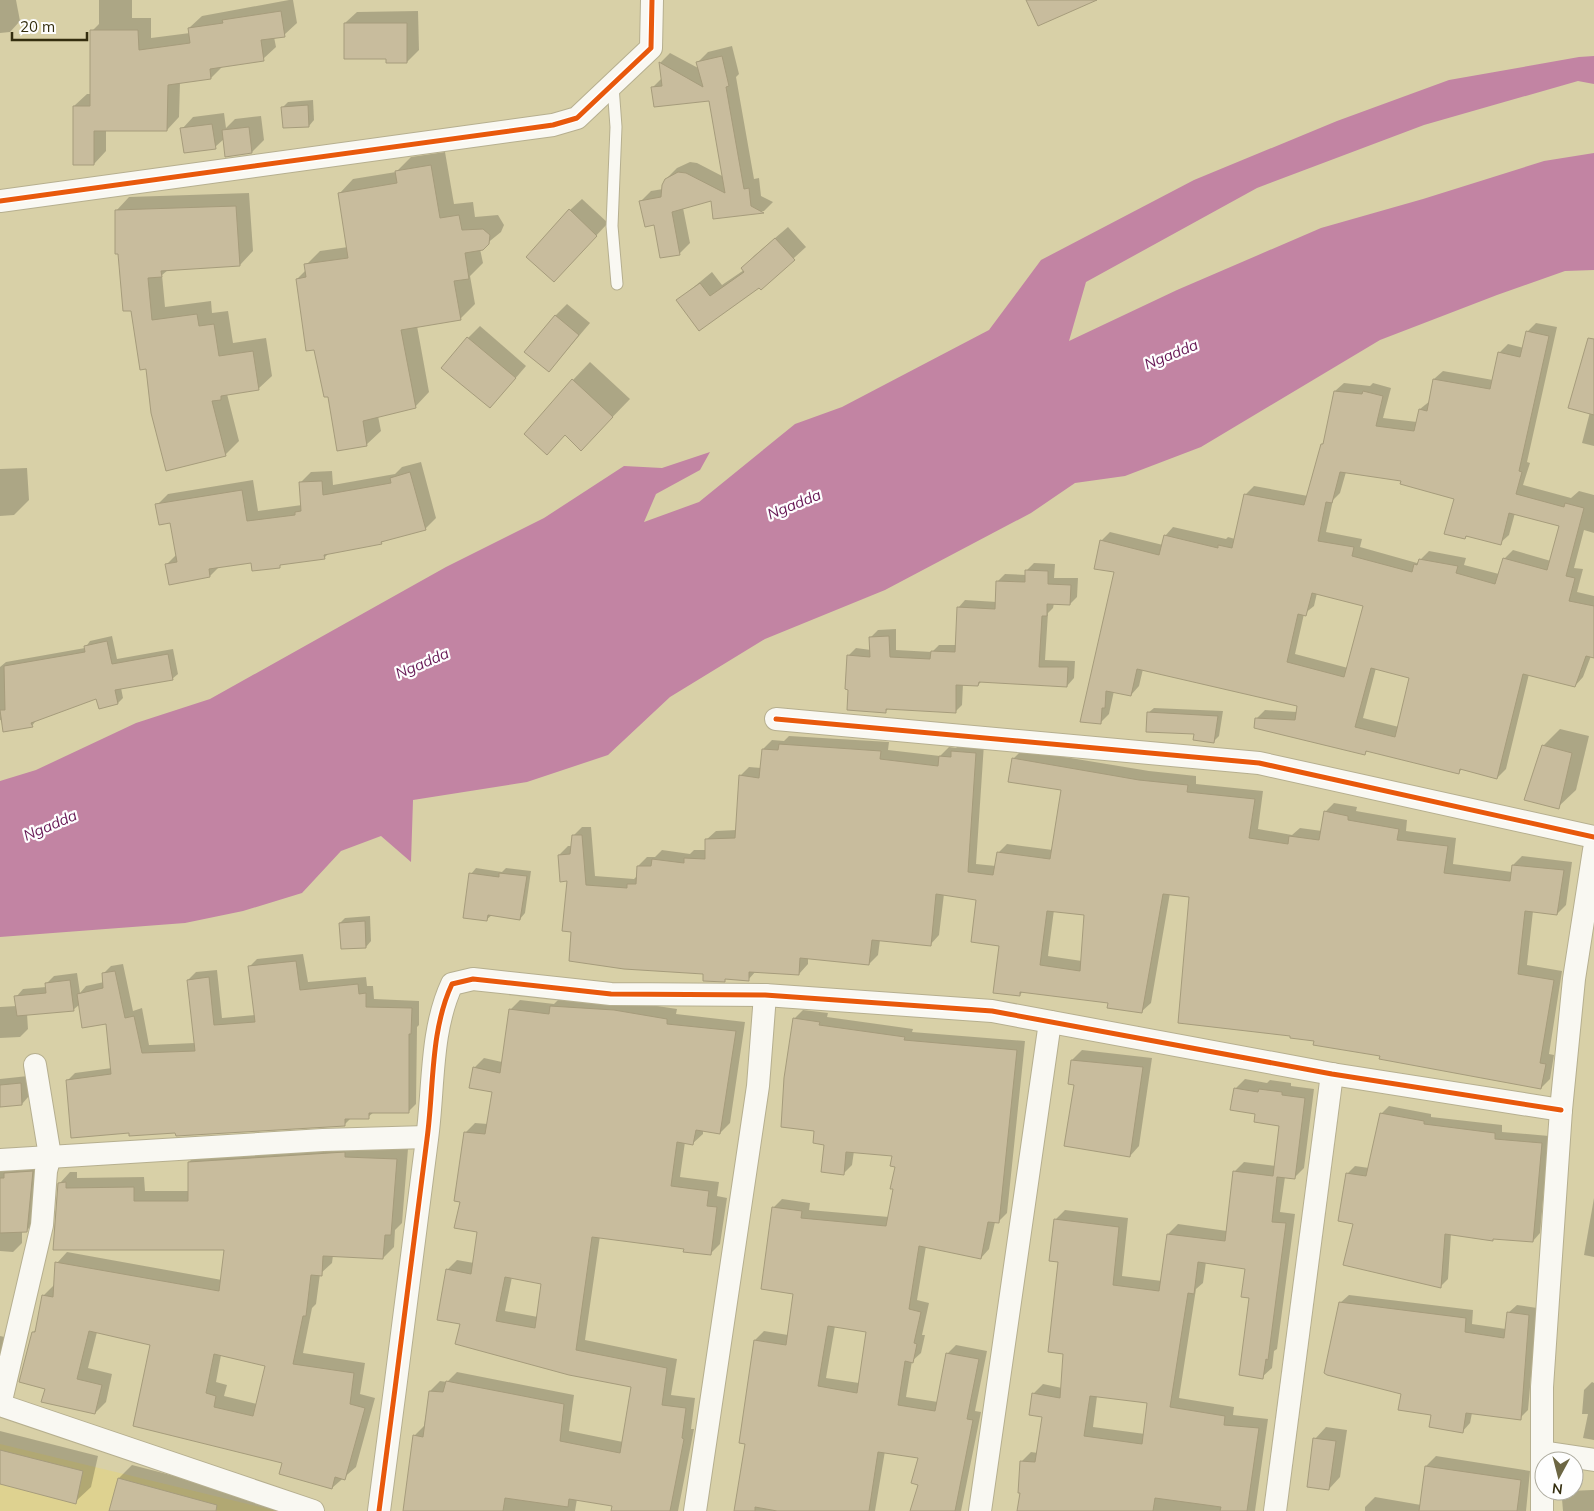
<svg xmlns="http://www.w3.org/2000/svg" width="1594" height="1511" font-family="Mulish,sans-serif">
  <rect width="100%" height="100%" fill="#d8d0a7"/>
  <!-- built -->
  <path fill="#ded290" d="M0 1444 277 1511H0Z"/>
  <!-- water -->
  <path fill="#c284a3" d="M1594 56V84L1578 81 1424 125 1257 188 1086 282 1069 341 1177 290 1321 228 1423 199 1544 161 1594 153V270L1565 271 1497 295 1380 340 1201 447 1125 476 1075 483 1031 513 885 590 765 639 670 697 608 755 527 782 413 800 411 862 381 836 341 851 302 893 243 911 185 923 0 937V781L36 770 136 723 210 699 446 567 544 518 624 466 662 468 710 452 700 470 656 494 644 522 699 502 795 424 842 407 989 330 1041 260 1194 180 1337 121 1449 80 1579 57Z"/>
  <!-- shadow -->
  <g fill="#0003" fill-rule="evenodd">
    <path d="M0 0H16L20 21 10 32 0 33Z"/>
    <path d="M99 0H132V18H151V38L190 33 189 28 202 16 289 0H293L297 23 284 35 274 37 276 47 263 59 223 66 211 78 180 82 179 117 167 130H106V151L94 164 74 106 87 94H91L92 31 99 24Z"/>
    <path d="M418 11 419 50 407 62 387 58 345 23 357 12Z"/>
    <path d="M732 46 739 74 736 77 754 179 759 178 761 196 773 202 764 211 714 218 712 199 683 208 690 243 679 254 641 201 651 191 663 189 666 179 677 168 690 162 697 163 724 177 710 99 653 87 662 78 660 63 670 53 700 69 698 62 708 52Z"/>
    <path d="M313 100 314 120 309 126 283 107 288 102Z"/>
    <path d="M224 113 226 128 235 119 261 116 264 140 252 152 226 155 224 139 215 147 182 129 193 117Z"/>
    <path d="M445 152 454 204 473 202 475 217 498 215 504 225 501 232 480 249 483 263 470 276 475 304 461 318 417 326 429 392 415 407 378 416 381 431 366 445 329 395 297 279 306 270V265L320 251 348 247 339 194 353 179 396 172 411 157Z"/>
    <path d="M249 193 253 251 240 265 168 270 162 275 165 307 211 301 212 313 228 311 233 343 266 338 272 376 258 389 227 394 239 441 225 455 147 368 116 211 129 197Z"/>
    <path d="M582 199 608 223 565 269 570 210Z"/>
    <path d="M788 227 806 247 761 288 760 287 699 329 678 300 712 272 722 285 744 270 743 268 754 256Z"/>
    <path d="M567 304 590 323 549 371 555 316Z"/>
    <path d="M1536 323 1557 327 1527 462 1530 463 1523 485 1571 498 1579 491 1594 495V533L1584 530 1574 568 1583 569 1577 592 1594 596V654L1591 656 1583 677 1575 686 1529 674 1506 769 1497 778 1462 769 1459 772 1368 750 1365 753 1256 719 1265 710 1297 712 1298 705 1143 669 1139 686 1131 695 1114 691 1109 714 1100 723 1115 571 1101 541 1110 532 1163 545 1165 536 1173 527 1226 539 1228 537 1235 539 1245 495 1254 486 1308 496 1322 444 1325 441 1335 391 1344 383 1370 386 1373 383 1391 388 1383 418 1417 422 1420 409 1430 401 1434 379 1443 371 1493 380 1499 353 1508 344 1524 348 1527 332ZM1346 472 1402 480 1455 498 1465 538 1468 535 1500 543 1509 535 1515 513 1561 525 1551 561 1513 550 1504 559 1499 574 1464 565 1466 558 1429 551 1417 563 1360 547 1362 539 1326 532 1333 500 1340 493ZM1317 593 1364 605 1348 668 1295 654 1304 614 1314 606ZM1376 668 1411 677 1399 727 1363 718Z"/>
    <path d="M480 326 526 366 501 395 468 338Z"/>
    <path d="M1594 357V446L1582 443 1590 412Z"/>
    <path d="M590 362 630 399 599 431 573 380Z"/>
    <path d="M421 462 436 518 425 529 385 540 381 543 329 553 324 558 282 564 279 566 252 562 220 566 210 576 166 565 177 554 171 522 157 505 168 494 253 480 258 511 302 505 300 483 311 472 332 471 333 485 395 474 402 467Z"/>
    <path d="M27 468 29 500 14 515 0 516V469Z"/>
    <path d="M1034 563 1055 564 1054 578H1078L1077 597 1070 604 1054 603 1053 608 1048 613 1045 660 1075 661 1074 678 1067 686 982 681 978 685 963 684 962 705 955 712 889 708 885 712 848 656 856 648 871 650V637L878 630 896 629V650L932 652 939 645H957L958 608 965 600 997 602V582L1005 574 1026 575 1027 570Z"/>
    <path d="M112 636 117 659 173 649 178 674 172 679 121 688 123 698 118 703 96 697 37 719 32 726 0 720V667L6 662 85 648 90 641Z"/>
    <path d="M1154 708 1223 711 1219 736 1214 741 1148 713Z"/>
    <path d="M1560 729 1589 736 1576 790 1558 807 1543 746Z"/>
    <path d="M789 736 889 742 888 750 940 756 949 747 956 748 962 742 984 744 976 864 996 866 998 853 1007 844 1053 850 1062 789 1013 759 1022 750 1149 771 1196 776V784L1263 791 1258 829 1292 835 1300 828 1322 831 1325 812 1334 803 1357 807 1356 811 1407 820 1406 831 1456 838 1453 864 1512 872 1513 865 1522 856 1572 862 1566 905 1557 914 1533 911 1527 965 1562 971 1549 1054 1554 1055 1550 1079 1541 1088 1315 1040 1190 896 1170 893 1151 1003 1141 1012 1110 1002 1023 991 1020 995 1000 945 978 899 944 894 939 935 930 945 880 940 878 955 869 964 808 957V964L799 974 756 971 748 980 727 978 724 980 572 931 568 880 559 855 568 846H572L573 836 582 827H591L595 876 634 879 638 875V866L647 857H655L662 850 690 854 694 850H707L706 840 716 831 737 830 740 776 749 767 761 768 763 749 772 740 784 741ZM1054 910 1086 914 1082 961 1048 956Z"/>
    <path d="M476 868 502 872 506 868 531 871 525 913 520 919 492 915 486 920 471 874Z"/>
    <path d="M370 916 371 941 366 947 340 923 345 918Z"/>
    <path d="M303 954 308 982 366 977 367 986H373L374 999 419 1001V1025L417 1027 416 1104 408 1112H374L368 1117 351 1118 344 1125 130 1132 67 1081 75 1073 112 1068 108 1023 80 1004 73 1010 27 1014 28 1029 20 1037 0 1038V1007L17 1006 16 997 23 989 46 987V984L54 976 77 973 80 993 86 986 104 982 103 974 111 966 123 964 133 1011 142 1008 149 1045 195 1043 188 980 196 972 217 970 222 1018 255 1015 249 967 257 959Z"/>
    <path d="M562 996 624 1001 677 1009 676 1014 745 1022 730 1123 720 1133 703 1130V1134L692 1144 685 1142 680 1177 719 1182 717 1196 727 1198 720 1244 710 1254 685 1248 600 1236 585 1340 677 1359 671 1395 695 1398 691 1429H694L678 1511H613L614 1505 577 1499 575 1511H405L414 1436 424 1426 430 1391 440 1381 447 1382 457 1372 574 1395 569 1431 623 1442 633 1386 461 1323 447 1270 457 1260 474 1263 478 1231 461 1201 465 1133 475 1123 488 1124 494 1091 474 1068 484 1058 502 1062 510 1010 520 1000 554 1004ZM512 1277 543 1283 538 1317 505 1311Z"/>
    <path d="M803 1010 828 1013 827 1017 913 1029 912 1032 1025 1041 1007 1213 998 1222H995L989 1249 981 1258 926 1246 917 1300 929 1303 922 1335H925L921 1353 912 1361 906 1397 938 1402 947 1354 956 1345 987 1351 975 1411 981 1412 961 1511H912L919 1484 920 1457 885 1451 875 1511H735L746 1443 741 1442 755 1340 764 1331 788 1335 794 1293 773 1208 782 1199 810 1203 809 1210 889 1217 894 1188 896 1165 893 1155 854 1151 852 1165 843 1174 815 1130 794 1019ZM835 1326 867 1331 859 1383 826 1378Z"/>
    <path d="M1082 1050 1152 1058 1139 1146 1130 1156 1076 1084 1072 1060Z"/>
    <path d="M28 1076 29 1096 22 1104 0 1106V1079Z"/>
    <path d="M1245 1079 1267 1083 1270 1080 1291 1083V1086L1314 1089 1304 1168 1294 1178 1285 1177 1280 1212 1295 1214 1277 1349 1274 1351 1272 1368 1262 1377 1246 1267 1206 1262 1203 1283 1196 1289 1179 1398 1234 1407 1233 1415 1268 1419 1255 1511H1019L1022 1492 1021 1462 1031 1452 1038 1453 1043 1416 1033 1394 1043 1384 1062 1388 1065 1353 1055 1220 1065 1210 1128 1218 1122 1276 1162 1281 1168 1234 1178 1224 1227 1231 1234 1172 1244 1162 1276 1166 1281 1124 1257 1113 1235 1089ZM1097 1396 1149 1402 1145 1434 1093 1427Z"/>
    <path d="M1389 1106 1431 1114V1117L1502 1125V1132L1549 1136 1540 1233 1533 1241 1451 1233 1448 1279 1440 1287 1354 1223 1347 1174 1355 1166 1369 1168 1381 1114Z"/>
    <path d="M408 1149 402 1223 395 1230 394 1247 383 1258 333 1255 332 1263 320 1274 316 1304 312 1308 303 1353 365 1363 360 1394 375 1398 356 1467 332 1488 284 1462 133 1425 152 1344 97 1332 88 1368 112 1374 106 1402 95 1413 46 1389 33 1332 37 1329 43 1296 54 1285 57 1263 67 1252 222 1280 225 1248 54 1249 60 1183 70 1172H77V1178L144 1177 145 1191H189V1162L200 1151ZM221 1355 267 1365 257 1404 224 1396 227 1385 216 1382Z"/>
    <path d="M41 1163 35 1222 26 1231H22V1243L13 1252 0 1251V1169Z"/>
    <path d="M1594 1198V1257L1584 1255Z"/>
    <path d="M1349 1295 1473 1310 1472 1324 1506 1329 1508 1313 1517 1305 1537 1308 1528 1410 1520 1418 1472 1413 1470 1423 1462 1432 1433 1414 1403 1393 1340 1303Z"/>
    <path d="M0 1336 9 1338 0 1374Z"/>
    <path d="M1592 1382 1594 1383V1440L1583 1438 1588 1414H1582L1584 1390Z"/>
    <path d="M1326 1427 1347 1430 1340 1477 1329 1489 1315 1439Z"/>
    <path d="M0 1431 98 1456 91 1487 75 1502 0 1483Z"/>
    <path d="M1436 1456 1530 1471 1526 1511H1365V1507L1375 1497 1421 1505 1426 1466Z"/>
    <path d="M132 1465 310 1511H113L119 1478Z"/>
    <path d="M1592 1490H1594V1511H1563L1562 1499 1570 1491Z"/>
  </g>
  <!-- building -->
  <g fill="#c8bc9d" stroke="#a69c7c" fill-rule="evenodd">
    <path d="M1026 0H1097L1038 26Z"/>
    <path d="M281 11 285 37 261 40 264 61 210 69 211 79 168 85 167 131H94V165H73V106H90V30H138L139 50 190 43 188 28 223 23 222 20Z"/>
    <path d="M344 23H407V63H386V59H344Z"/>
    <path d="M722 56 729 86 726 87 744 189 749 188 751 206 764 213 713 219 711 201 672 212 680 255 660 258 654 225 645 227 639 201 661 197 662 185 665 179 678 172 686 173 725 193 709 101 654 107 651 87 662 86 659 62 703 87 696 62Z"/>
    <path d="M308 105 309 127 283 128 281 107Z"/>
    <path d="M212 124 216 149 184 153 180 128Z"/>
    <path d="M249 127 252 153 225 157 222 130Z"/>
    <path d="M431 165 440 218 459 215 462 230 483 229 490 235 489 244 483 250 465 253 469 279 454 281 461 320 401 330 416 408 363 421 367 446 337 451 328 397H324L314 350 306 351 296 279 306 277 304 264 348 258 338 193 397 183 395 171Z"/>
    <path d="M236 206 240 266 161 271 162 277 148 278 152 320 197 314 199 326 214 324 219 356 253 351 259 390 221 396V400L212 401 226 456 166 471 151 413 146 369 140 370 131 311H123L118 254H115V210Z"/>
    <path d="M569 209 597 236 554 282 526 257Z"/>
    <path d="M775 238 795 260 761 290 759 288 699 331 676 300 700 283 710 296 744 272 741 268Z"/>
    <path d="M555 315 579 335 549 372 524 352Z"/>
    <path d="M1526 331 1549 336 1519 471 1522 472 1516 494 1564 507 1565 503 1584 508 1566 576 1575 578 1569 601 1594 606V658L1586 656 1575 687 1523 674 1497 779 1460 769 1459 774 1366 751 1365 755 1254 728 1255 718 1295 720 1297 706 1137 669 1131 696 1106 691 1105 708H1102L1101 724 1080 722 1114 572 1094 569 1100 540 1159 555 1164 535 1218 548V545L1232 548 1244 494 1304 505 1321 444H1323L1334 391 1362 394 1363 391 1383 396 1376 426 1414 431 1419 409 1427 411 1433 379 1490 389 1498 352 1520 357ZM1340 472 1401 481 1400 484 1454 499 1444 534 1465 539 1466 536 1501 545 1509 513 1559 526 1547 570 1503 558 1495 584 1456 573 1458 566 1419 559 1417 565 1414 564 1412 572 1352 556 1354 547 1318 541 1326 502 1332 503ZM1312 593 1363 606 1344 677 1287 662 1298 614 1306 616ZM1371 668 1409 678 1395 737 1355 727Z"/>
    <path d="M467 337 516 378 490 408 441 368Z"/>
    <path d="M1588 338 1594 339V415L1568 408Z"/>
    <path d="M572 379 613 417 581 451 565 435 547 455 524 434Z"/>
    <path d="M410 472 426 530 381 542 382 544 324 555 325 559 280 565V568L252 571 251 563 209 569 210 577 169 585 165 564 177 562 170 523 159 525 155 504 242 490 247 521 295 515V512L301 511 299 482 322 481 323 495 391 483 390 478Z"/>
    <path d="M1025 570 1048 571V584L1071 585 1070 605 1047 604V616H1042L1039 667H1068L1067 687 979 682 978 686 956 685V713L886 709V713L847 710 848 690 845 689 847 655 870 657 869 637 889 636 890 657 930 659 931 651 955 652 957 607 995 609 996 581 1025 582Z"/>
    <path d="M107 641 112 664 168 654 173 680 115 690 118 704 99 709 96 699 31 723 33 727 3 732 0 710H5L4 666 85 652 84 646Z"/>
    <path d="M1147 712 1218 716 1214 743 1193 740 1194 734 1146 732Z"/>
    <path d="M779 744 881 751 880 759 938 766 939 756 951 757V751L976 753 968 872 993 875 997 852 1050 859 1061 790 1008 782 1012 758 1139 780 1188 785 1187 792 1255 799 1249 838 1288 844 1289 836 1319 840 1324 811 1348 816V820L1399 829 1397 840 1448 846 1444 873 1510 881 1512 865 1564 870 1557 915 1525 911 1518 974 1554 980 1540 1063 1546 1064 1541 1089 1379 1059 1380 1056 1313 1045 1314 1041 1290 1038V1036L1178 1023 1189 897 1163 894 1142 1013 1107 1008 1108 1003 1020 992V996L993 993 999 946 971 942 976 900 936 894 931 946 872 940 869 965 800 958 799 975 749 972V981L725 979V982L703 981V974L624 969 569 961 571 932 562 931 567 881 560 882 558 855 570 854 572 835H582L586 885 627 888V884H636L637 866H651L652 859 684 863V858L705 859V839L735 838 739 775 759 778 762 749 778 750ZM1047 911 1084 915 1080 971 1040 965Z"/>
    <path d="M1542 745 1572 753 1559 809 1524 800Z"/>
    <path d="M469 873 499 877V873L527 876 520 920 488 915 487 921 463 918Z"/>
    <path d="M365 921 366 948 341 949 339 923Z"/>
    <path d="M296 961 300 990 358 984 359 994 366 993V1007L412 1008 411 1034H409V1113H369V1119H345V1126L176 1136 175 1133 129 1136V1133L71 1138 66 1080 111 1074 106 1024 82 1028 77 994 103 988 102 973 115 971 125 1018 134 1016 142 1053 195 1051 187 980 209 977 214 1025 255 1022 248 966Z"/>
    <path d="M70 980 74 1011 17 1016 14 996 46 993 45 983Z"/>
    <path d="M550 1006 614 1010 667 1019V1024L736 1031 720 1134 696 1130 693 1145 677 1142 671 1186 709 1191 707 1206 717 1207 711 1255 683 1252 684 1249 592 1237 576 1350 667 1368 662 1405 686 1408 682 1438 684 1439 670 1511H611L612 1506 569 1499 568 1507 505 1498 503 1511H403L413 1435 423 1437 429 1391 443 1392 446 1381 564 1404 560 1441 620 1453 631 1387 569 1375 455 1344 460 1324 437 1320 446 1269 471 1274 477 1232 454 1228 460 1202 454 1201 464 1132 485 1134 492 1092 469 1088 473 1067 500 1073 509 1009 549 1014ZM505 1277 541 1284 535 1328 496 1321Z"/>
    <path d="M793 1018 820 1022 819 1025 905 1037 904 1040 1017 1050 999 1223 988 1222 981 1259 919 1246 909 1309 921 1312 914 1343 917 1344 913 1363 905 1361 898 1405 935 1411 946 1353 979 1359 967 1419 973 1420 955 1511H910L918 1485 911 1483 918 1458 878 1452 869 1511H777L755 1507V1511H734L745 1444 739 1443 754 1340 786 1345 793 1294 761 1289 772 1207 802 1211 801 1218 886 1226 893 1189H890L895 1167 890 1166 892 1156 846 1152 844 1175 821 1172 824 1145 813 1143 814 1131 781 1127 784 1078ZM828 1326 866 1332 857 1393 818 1386Z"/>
    <path d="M1071 1060 1143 1067 1130 1157 1064 1146 1074 1085 1068 1084Z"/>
    <path d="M21 1083 22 1105 0 1107V1085Z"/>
    <path d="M1234 1088 1258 1092 1259 1089 1282 1092V1095L1305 1098 1295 1179 1277 1177 1272 1222 1286 1223 1268 1360 1266 1359 1263 1379 1239 1375 1249 1298 1241 1297 1245 1269 1198 1262 1194 1294 1188 1293 1170 1407 1225 1416 1224 1425 1259 1428 1247 1511H1220L1221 1507 1155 1498 1153 1511H1017L1020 1493H1018L1020 1461 1035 1462 1042 1417 1029 1415 1032 1393 1060 1398 1063 1354 1048 1352 1058 1262 1049 1261 1054 1219 1119 1227 1113 1285 1159 1291 1167 1234 1225 1241 1233 1171 1273 1176 1279 1126 1254 1122 1255 1114 1230 1110ZM1090 1396 1147 1403 1142 1444 1084 1436Z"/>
    <path d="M1380 1113 1424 1121V1124L1495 1133V1139L1542 1143 1533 1242 1493 1239V1241L1445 1234 1441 1288 1343 1265 1353 1224 1338 1221 1346 1173 1366 1176Z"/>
    <path d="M345 1152V1157L397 1159 391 1235H385L383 1259 323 1256 322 1276 311 1275 306 1316H303L293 1364 354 1373 350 1404 365 1408 345 1480 335 1477 332 1489 279 1474 282 1463 133 1426 150 1345 89 1331 77 1379 102 1385 95 1414 41 1402 45 1389 19 1382 32 1332H35L42 1295 53 1297 55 1262 219 1291 224 1250H53L58 1183 66 1182V1188L134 1187V1201H188V1162ZM214 1354 265 1366 253 1416 214 1407 216 1396 206 1393Z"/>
    <path d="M33 1171 27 1232 0 1233V1178H4V1173Z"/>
    <path d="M1339 1302 1466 1318 1465 1332 1504 1338 1507 1312 1529 1315 1521 1420 1466 1413 1463 1433 1429 1427 1431 1415 1398 1410 1401 1394 1327 1375 1324 1373Z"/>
    <path d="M1313 1438 1336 1441 1329 1490 1307 1487Z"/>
    <path d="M0 1450 83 1471 76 1504 0 1484Z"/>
    <path d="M1425 1466 1521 1480 1517 1511H1419Z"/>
    <path d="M118 1478 217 1505 216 1511H109Z"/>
  </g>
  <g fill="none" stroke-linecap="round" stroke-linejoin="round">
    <defs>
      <path id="service" d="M613 86 616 127 612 226 617 284"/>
      <g id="minor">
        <path d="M0 201 553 125 577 118 651 48 652 0"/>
        <path d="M776 719 1259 763 1594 837"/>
        <path d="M0 1160 323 1140 427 1137"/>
        <path d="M0 1405 42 1225 46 1171 50 1156 35 1065"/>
        <path d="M0 1405 313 1511"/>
        <path d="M1542 1452 1594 1460"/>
        <path d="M379 1511C395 1387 412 1263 427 1139 434 1088 430 1031 452 984L473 979 611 994 765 995 992 1011 1332 1074 1561 1110"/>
        <path d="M695 1511 758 1086 765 995"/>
        <path d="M980 1511 1050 1022"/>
        <path d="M1275 1511 1332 1074"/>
        <path d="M1542 1511V1387L1561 1110 1574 979 1594 850"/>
      </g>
    </defs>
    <!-- service casing -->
    <use href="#service" stroke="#b6af8f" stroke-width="13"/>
    <!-- minor casing -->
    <use href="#minor" stroke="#b6af8f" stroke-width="24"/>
    <!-- service -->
    <use href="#service" stroke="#f9f8f2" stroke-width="11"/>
    <!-- minor -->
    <use href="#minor" stroke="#f9f8f2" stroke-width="22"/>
    <defs>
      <g id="cycleway">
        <path d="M0 201 553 125 577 118 651 48 652 0"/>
        <path d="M776 719 1259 763 1594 837"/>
        <path d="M379 1511C395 1387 412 1263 427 1139 434 1088 430 1031 452 984L473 979 611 994 765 995 992 1011 1332 1074 1561 1110"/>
      </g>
    </defs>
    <!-- cycleway casing -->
    <use href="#cycleway" stroke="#fefefe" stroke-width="8"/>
    <!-- cycleway -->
    <use href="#cycleway" stroke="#e8590c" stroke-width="5"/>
  </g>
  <g text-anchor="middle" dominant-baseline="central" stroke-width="4.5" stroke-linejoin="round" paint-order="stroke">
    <!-- water labels -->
    <g font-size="15" font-style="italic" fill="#671855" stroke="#fefefe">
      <text transform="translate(1171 354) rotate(-22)">Ngadda</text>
      <text transform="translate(794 504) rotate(-22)">Ngadda</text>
      <text transform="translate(422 663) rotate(-23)">Ngadda</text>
      <text transform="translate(50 825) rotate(-23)">Ngadda</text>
    </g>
  </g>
  <!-- north arrow -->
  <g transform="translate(1559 1476) rotate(187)"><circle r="24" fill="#fefefe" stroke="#adab9e"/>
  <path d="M0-4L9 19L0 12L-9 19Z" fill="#6d6744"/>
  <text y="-8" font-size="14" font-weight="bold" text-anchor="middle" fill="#342e0f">N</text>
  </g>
  <!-- scale -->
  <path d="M12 32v8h75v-8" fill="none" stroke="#342e0f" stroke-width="2.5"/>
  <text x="20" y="32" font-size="15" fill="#342e0f" stroke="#fefefe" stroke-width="4" paint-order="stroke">20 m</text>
</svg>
